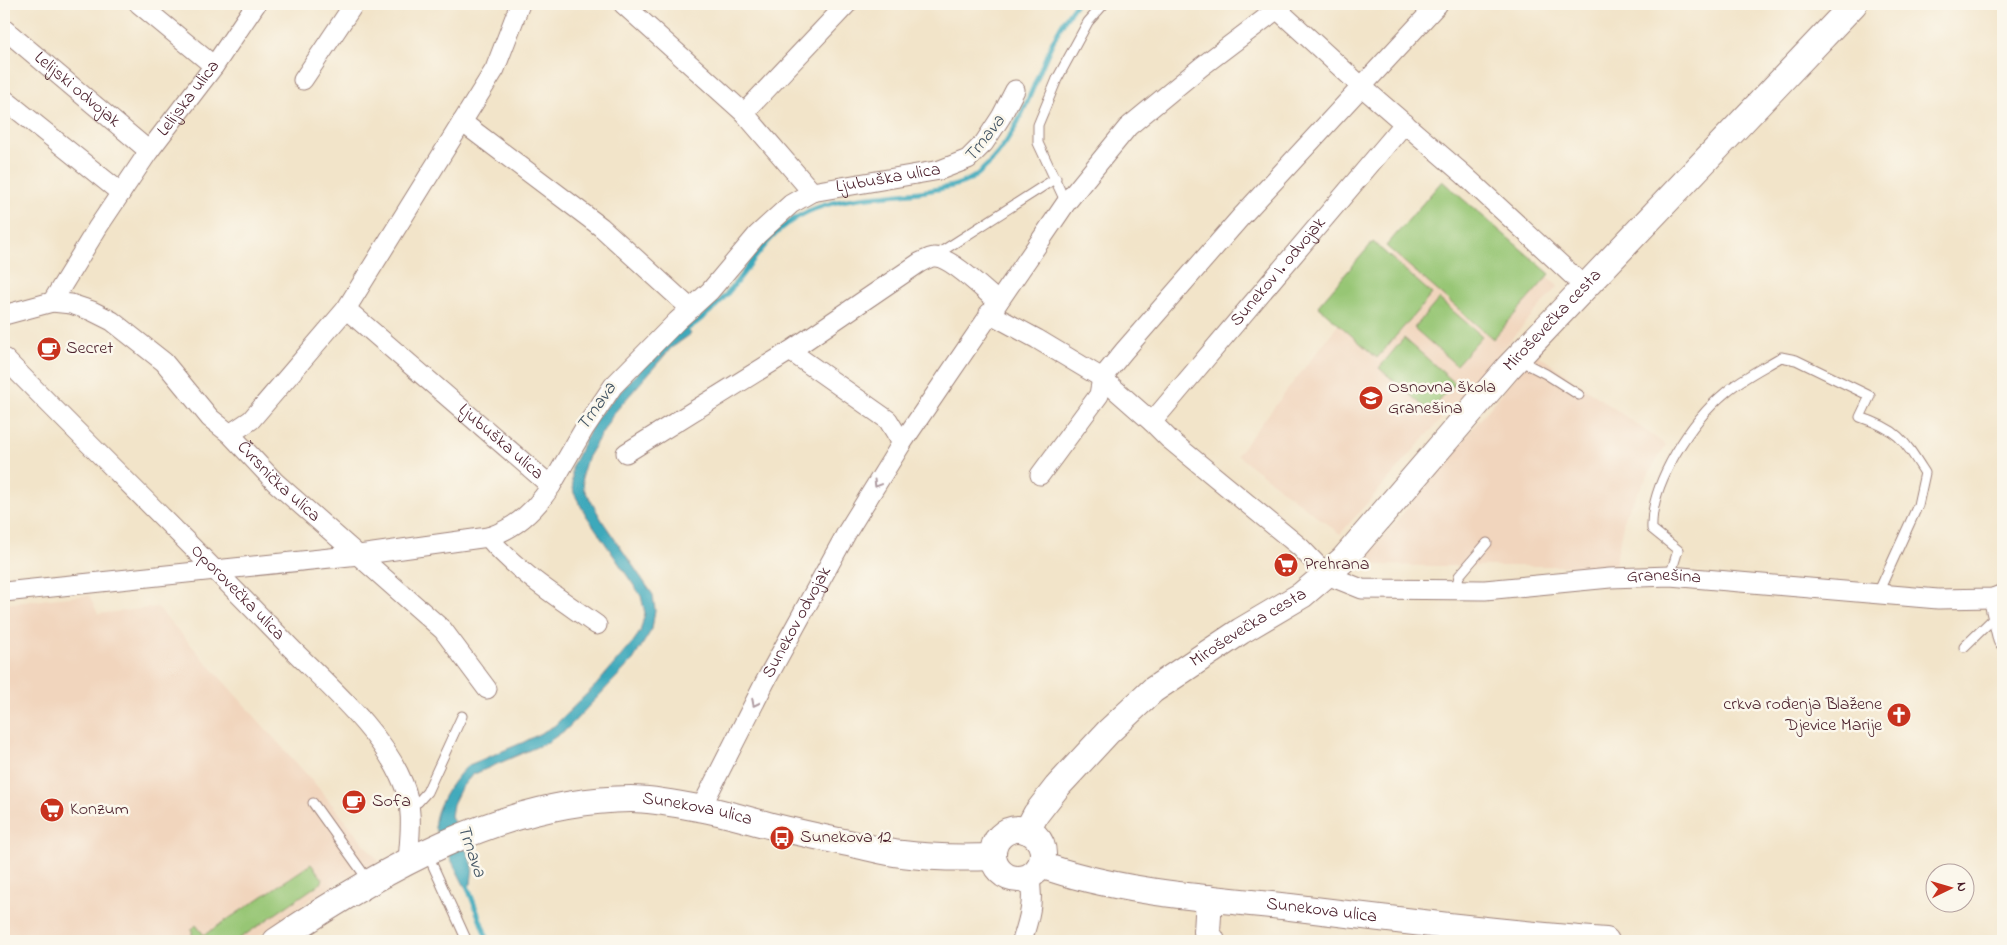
<svg xmlns="http://www.w3.org/2000/svg" width="2007" height="945" font-family="'Indie Flower',sans-serif">
  <rect width="100%" height="100%" fill="#fbf7ec"/>
  <filter id="ink" filterUnits="userSpaceOnUse"><feTurbulence type="fractalNoise" baseFrequency=".02" numOctaves="2"/><feDisplacementMap in="SourceGraphic" scale="10" xChannelSelector="R" yChannelSelector="G"/><feConvolveMatrix kernelMatrix="1 2 1 2 8 2 1 2 1" color-interpolation-filters="sRGB"/></filter>
  <filter id="wash" filterUnits="userSpaceOnUse"><feTurbulence type="fractalNoise" baseFrequency=".0096" numOctaves="4" result="noise"/><feDisplacementMap in="SourceGraphic" scale="20" xChannelSelector="R" yChannelSelector="G"/><feGaussianBlur stdDeviation="1.12" result="paint"/><feColorMatrix in="noise" values="0 0 0 0 0 0 0 0 0 0 0 0 0 0 0 0 0 1.4 0 .05"/><feComposite in="paint" operator="in"/></filter>
  <g filter="url(#wash)">
    <rect width="100%" height="100%" fill="#f2e4c9"/>
    <!-- built -->
    <g fill="#f1d5bd">
      <path d="M1445 187 1558 286 1340 534 1237 455Z"/>
      <path d="M1535 353 1666 445 1625 514 1615 566H1435L1373 565 1363 562Z"/>
      <path d="M89 595 98 614 157 607 316 785 379 862 349 876 319 894 251 941H4V604Z"/>
    </g>
    <!-- green -->
    <g fill="#97c675" stroke="#707250">
      <path d="M1442 181 1550 274 1493 339 1386 246Z"/>
      <path d="M1373 242 1432 294 1377 358 1318 306Z"/>
      <path d="M1439 299 1482 336 1456 365 1414 328Z"/>
      <path d="M1404 338 1455 383 1430 412 1379 368Z"/>
      <path d="M311 864 323 879 322 882 236 941H196L192 936V929L196 925 204 935Z"/>
    </g>
    <!-- water -->
    <path fill="#3ca9bb" stroke="#436473" d="M683 323 691 334 671 348 614 413 587 458 582 475 584 489 603 522 653 595 655 610 652 629 633 660 567 729 548 742 472 775 461 788 453 804 451 816 473 866 471 884 465 887 435 828C432 810 455 776 469 765L524 742 554 726 597 684 633 642 640 632 645 613 641 596 584 512 574 493 572 481V466L597 417Z"/>
    <g fill="none" stroke-linecap="round" stroke-linejoin="round">
      <!-- stream -->
      <g stroke="#3ca9bb" stroke-width="5">
        <path d="M683 332C701 320 718 306 731 289 755 260 770 229 807 212 843 195 886 197 926 191 944 188 964 186 979 173 1031 130 1035 55 1076 4"/>
        <path d="M465 880 488 941"/>
      </g>
    </g>
  </g>
  <g filter="url(#ink)">
    <g fill="none" stroke-linecap="round" stroke-linejoin="round">
      <defs>
        <g id="lane">
          <path d="M1066 203 1038 143V125L1057 79 1088 22 1104 4"/>
          <path d="M936 255 1056 178"/>
          <path d="M1519 360 1546 374 1579 395"/>
          <path d="M1670 576 1678 550 1652 529C1650 483 1692 420 1726 392 1742 378 1763 368 1781 357L1796 360 1870 396 1860 417C1899 430 1904 440 1925 473L1918 505 1878 593"/>
          <path d="M1456 589 1459 576 1487 543"/>
          <path d="M1964 647 1996 616"/>
          <path d="M313 803 368 880"/>
          <path d="M410 806 418 802 427 792 462 716"/>
          <path d="M428 855 467 941"/>
        </g>
        <g id="street">
          <path d="M139 4 214 66"/>
          <path d="M623 4 744 113 812 192"/>
          <path d="M1277 9 1361 86 1463 174 1585 287"/>
          <path id="s1" d="M4 29 149 151"/>
          <path d="M303 80 354 4"/>
          <path d="M4 99 121 193"/>
          <path d="M744 113 847 4"/>
          <path d="M462 122 601 227 691 309"/>
          <path id="s2" d="M52 302 71 304 92 311 112 321 164 362 210 418 230 434 275 482 443 630 487 689"/>
          <path id="s3" d="M346 309 551 486 584 429 613 386 677 321 710 291 757 235 791 204 812 192 940 170 968 159 984 143 1001 117 1015 90"/>
          <path id="s4" d="M989 313 1037 339 1102 378 1152 422 1169 439 1300 547 1327 575 1362 589 1485 590 1610 578 1670 576 1938 599 1993 598 2003 594"/>
          <path id="s5" d="M4 315 52 302 98 227 149 151 214 66 256 4"/>
          <path d="M790 351 888 420 902 443"/>
          <path id="s6" d="M4 358C98 454 195 548 288 645 327 685 382 731 403 783 414 809 410 834 408 861"/>
          <path id="s7" d="M1152 422 1405 123"/>
          <path d="M230 434 251 420 346 309 495 69 520 4"/>
          <path d="M626 453 790 351 919 263C923 261 930 257 934 257 950 256 985 291 998 302"/>
          <path d="M1040 475 1099 395 1102 378 1124 351 1240 218 1438 4"/>
          <path d="M551 486C536 509 515 529 488 537 518 573 559 598 597 625"/>
          <path d="M4 592 359 555 488 537"/>
          <path d="M1993 598 2003 640"/>
          <path id="s8" d="M701 808 765 682 847 532 902 443 1066 203 1128 127 1201 67 1284 4"/>
          <path d="M1022 941C1029 919 1035 900 1029 877"/>
        </g>
        <g id="secondary">
          <circle cx="1018" cy="854" r="25"/>
          <path id="s9" d="M1027 831 1036 814 1057 787 1108 732 1153 690 1241 631 1302 595 1343 560 1508 368 1854 4"/>
          <path id="s10" d="M1041 865C1120 893 1207 898 1290 907 1395 920 1501 933 1606 941"/>
          <path d="M1209 898 1207 932 1212 941"/>
          <path id="s11" d="M276 941C380 871 501 800 631 799 653 799 676 804 698 808 723 812 748 820 772 826 800 833 829 839 857 845 872 848 887 853 902 854 932 858 963 858 993 857"/>
        </g>
      </defs>
      <!-- lane casing -->
      <use href="#lane" stroke="#9e827a" stroke-width="11"/>
      <!-- street casing -->
      <use href="#street" stroke="#9e827a" stroke-width="21"/>
      <!-- secondary casing -->
      <use href="#secondary" stroke="#9e827a" stroke-width="28"/>
      <!-- lane -->
      <use href="#lane" stroke="#fff" stroke-width="9"/>
      <!-- street -->
      <use href="#street" stroke="#fff" stroke-width="19"/>
      <!-- secondary -->
      <use href="#secondary" stroke="#fff" stroke-width="26"/>
    </g>
    <!-- one-way arrows -->
    <defs><path id="oneway-chevron" d="M-2-3.5L2.5 0L-2 3.5" fill="none" stroke-width="1.6" stroke-linecap="round" stroke-linejoin="round" transform="scale(1.25)"/></defs>
    <g stroke="#ae9aa0">
      <use href="#oneway-chevron" transform="translate(877 484) rotate(121)"/>
      <use href="#oneway-chevron" transform="translate(755 703) rotate(117)"/>
    </g>
  </g>
  <!-- icons -->
  <defs>
    <symbol id="cafe-disc" viewBox="-11 -11 22 22"><circle r="9.5" fill="#c8321e" stroke="#fbf7ec"/><path d="M-5.5-4.5H6V0H3Q3 3.5 0 3.5H-2.5Q-5.5 3.5-5.5 0ZM3-3.2v2h1.7v-2ZM-6 4.5H4V6H-6Z" fill="#fff"/></symbol>
    <symbol id="school-disc" viewBox="-11 -11 22 22"><circle r="9.5" fill="#c8321e" stroke="#fbf7ec"/><path d="M0-5L7-2L0 1L-7-2ZM-4 1L0 2.5L4 1V4Q0 6-4 4Z" fill="#fff"/></symbol>
    <symbol id="supermarket-disc" viewBox="-11 -11 22 22"><circle r="9.5" fill="#c8321e" stroke="#fbf7ec"/><path d="M-6-5.5h2.5l.6 2H6L4.5 2H-2.5L-4.4-4H-6ZM-1.5 3.2a1.3 1.3 0 1 0 .1 0ZM3 3.2a1.3 1.3 0 1 0 .1 0Z" fill="#fff"/></symbol>
    <symbol id="church-disc" viewBox="-11 -11 22 22"><circle r="9.5" fill="#c8321e" stroke="#fbf7ec"/><path d="M-1.2-6h2.4v3.5h3.3v2.4h-3.3V6h-2.4V-.1h-3.3v-2.4h3.3Z" fill="#fff"/></symbol>
    <symbol id="bus-disc" viewBox="-11 -11 22 22"><circle r="9.5" fill="#c8321e" stroke="#fbf7ec"/><path d="M-5-6H5V4H4V6H2V4H-2V6H-4V4H-5ZM-3.5-4V0h7V-4ZM-3.5 1.2v1.5H-2V1.2ZM2 1.2v1.5H3.5V1.2Z" fill="#fff"/></symbol>
  </defs>
  <g fill-rule="evenodd">
    <use href="#cafe-disc" x="35" y="335" width="28" height="28"/>
    <use href="#school-disc" x="1357" y="384" width="28" height="28"/>
    <use href="#supermarket-disc" x="1272" y="551" width="28" height="28"/>
    <use href="#church-disc" x="1885" y="701" width="28" height="28"/>
    <use href="#cafe-disc" x="340" y="788" width="28" height="28"/>
    <use href="#supermarket-disc" x="38" y="796" width="28" height="28"/>
    <use href="#bus-disc" x="768" y="824" width="28" height="28"/>
  </g>
  <g text-anchor="middle" dominant-baseline="central" stroke-width="5" stroke-linejoin="round" paint-order="stroke">
    <!-- street labels -->
    <g font-size="18" fill="#4a1f2b" stroke="#fbf7ec">
      <text stroke="none"><textPath href="#s1" startOffset="95">Lelijski odvojak</textPath></text>
      <text stroke="none"><textPath href="#s5" startOffset="295">Lelijska ulica</textPath></text>
      <text stroke="none"><textPath href="#s3" startOffset="745">Ljubuška ulica</textPath></text>
      <text stroke="none"><textPath href="#s7" startOffset="196">Sunekov I. odvojak</textPath></text>
      <text stroke="none"><textPath href="#s9" startOffset="739">Miroševečka cesta</textPath></text>
      <text stroke="none"><textPath href="#s3" startOffset="204">Ljubuška ulica</textPath></text>
      <text stroke="none"><textPath href="#s2" startOffset="296">Čvrsnička ulica</textPath></text>
      <text stroke="none"><textPath href="#s4" startOffset="770">Granešina</textPath></text>
      <text stroke="none"><textPath href="#s6" startOffset="331">Oporovečka ulica</textPath></text>
      <text stroke="none"><textPath href="#s8" startOffset="209">Sunekov odvojak</textPath></text>
      <text stroke="none"><textPath href="#s9" startOffset="304">Miroševečka cesta</textPath></text>
      <text stroke="none"><textPath href="#s11" startOffset="455">Sunekova ulica</textPath></text>
      <text stroke="none"><textPath href="#s10" startOffset="285">Sunekova ulica</textPath></text>
    </g>
    <!-- poi labels -->
    <g font-size="18" fill="#4a1f2b" stroke="#fbf7ec" text-anchor="start">
      <text x="66" y="349">Secret</text>
      <text x="1388" y="388">Osnovna škola<tspan x="1388" dy="21">Granešina</tspan></text>
      <text x="1304" y="565">Prehrana</text>
      <text x="1882" y="705" text-anchor="end">crkva rođenja Blažene<tspan x="1882" dy="21">Djevice Marije</tspan></text>
      <text x="372" y="802">Sofa</text>
      <text x="70" y="810">Konzum</text>
      <text x="800" y="838">Sunekova 12</text>
    </g>
    <!-- water labels -->
    <g font-size="19" font-style="italic" fill="#445665" stroke="#fbf7ec">
      <text transform="translate(985 139) rotate(-52)">Trnava</text>
      <text transform="translate(597 407) rotate(-55)">Trnava</text>
      <text transform="translate(471 851) rotate(71)">Trnava</text>
    </g>
  </g>
  <!-- margin -->
  <rect width="2007" height="945" fill="none" stroke="#fbf7ec" stroke-width="20"/>
  <!-- north arrow -->
  <g transform="translate(1950 888) rotate(85)"><circle r="24" fill="#fbf7ec" stroke="#b4a19f"/>
  <path d="M0-4L9 19L0 12L-9 19Z" fill="#c8321e"/>
  <text y="-8" font-size="14" font-weight="bold" text-anchor="middle" fill="#4a1f2b">N</text>
  </g>
</svg>
